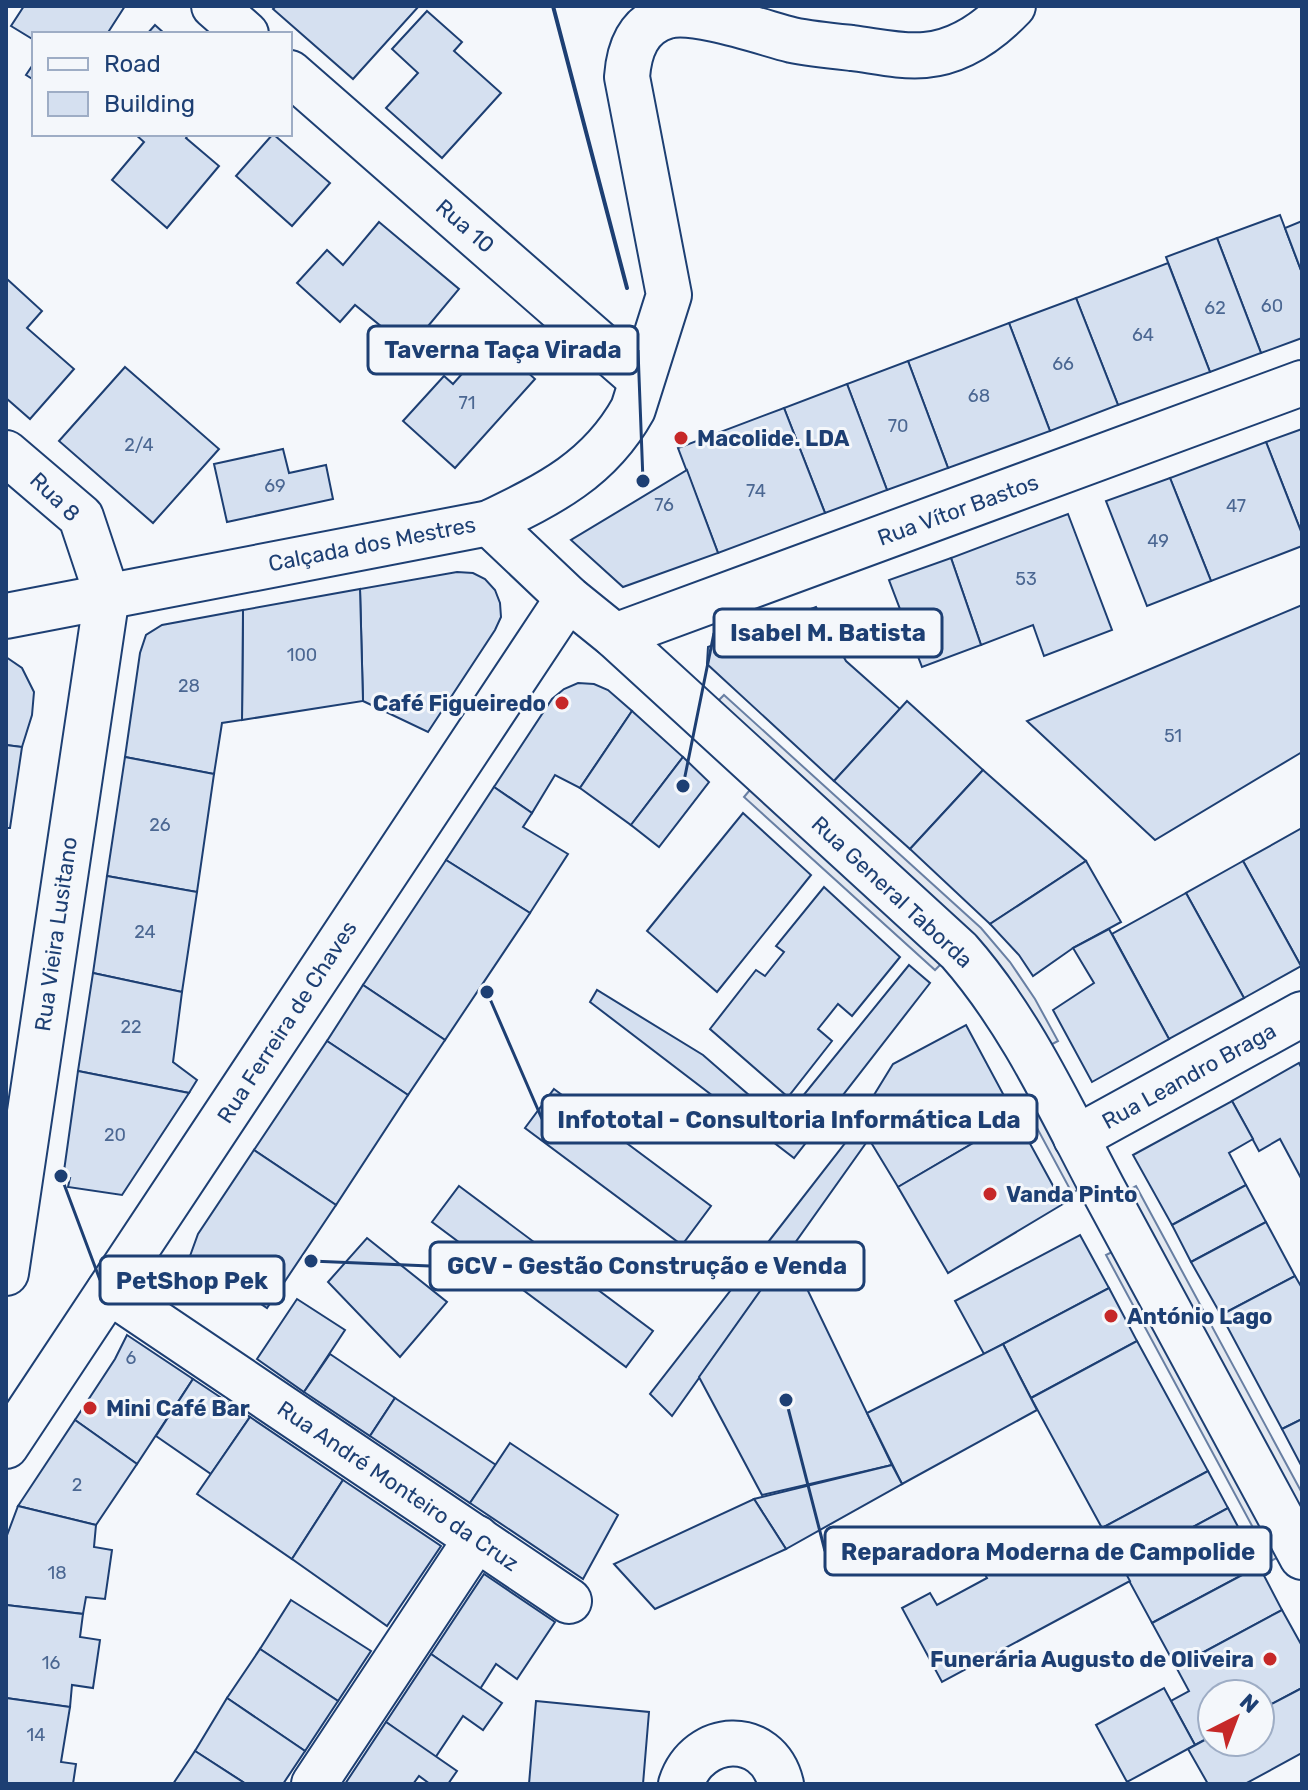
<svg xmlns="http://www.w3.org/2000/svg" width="1308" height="1790" font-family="Rubik,sans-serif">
  <rect width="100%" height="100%" fill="#f4f7fb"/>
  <!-- parking -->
  <g fill="#e3e8f0" stroke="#687fa3" stroke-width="2">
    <path d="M724 695 981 928 1010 962 1035 999 1058 1041 1043 1049 712 707Z"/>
    <path d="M755 784 947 958 935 970 744 797Z"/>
    <path d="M1043 1108 1085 1186 1072 1193 1030 1115Z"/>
    <path d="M1136 1186 1302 1493V1525L1123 1193Z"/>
    <path d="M1118 1249 1284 1554 1271 1561 1106 1255Z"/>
  </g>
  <!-- building -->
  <g fill="#d5e0f0" stroke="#1d3f73" stroke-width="2">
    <path d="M24 6H125L107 34H34V40L11 26Z"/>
    <path d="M276 6H419L353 79 273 9Z"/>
    <path d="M427 11 462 42 454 51 501 93 442 158 386 108 418 73 392 49Z"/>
    <path d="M155 25 165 34H147Z"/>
    <path d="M34 63V80L26 75Z"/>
    <path d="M135 134H189L186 138 219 166 167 228 112 180 144 142Z"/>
    <path d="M273 134 330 183 292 226 236 176Z"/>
    <path d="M1280 215 1302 273V338L1261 353 1217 238Z"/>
    <path d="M1302 221V273L1285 228Z"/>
    <path d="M379 222 459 289 409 349 355 305 340 322 297 283 327 250 343 265Z"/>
    <path d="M1217 238 1261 353 1210 372 1166 257Z"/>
    <path d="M1168 263 1210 372 1118 405 1076 298Z"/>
    <path d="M7 279 42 311 27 328 74 369 30 419 6 398Z"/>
    <path d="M1076 298 1118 405 1050 431 1009 323Z"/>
    <path d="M1009 323 1050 431 948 468 908 361Z"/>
    <path d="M492 340 535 379 455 468 403 421 444 376 453 384Z"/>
    <path d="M908 361 948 468 887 490 847 384Z"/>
    <path d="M125 367 219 449 153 523 59 441Z"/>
    <path d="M847 384 887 490 825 513 784 408Z"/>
    <path d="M784 408 825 513 718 553 678 448Z"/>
    <path d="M1302 429V534L1266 442Z"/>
    <path d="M1266 442 1302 534V546L1211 581 1170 478Z"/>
    <path d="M283 449 289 473 326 465 333 499 227 522 214 464Z"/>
    <path d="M687 470 718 553 623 587 571 540Z"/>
    <path d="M1170 478 1211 581 1147 606 1106 501Z"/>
    <path d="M1068 514 1112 630 1044 656 1033 625 981 645 951 558Z"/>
    <path d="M951 558 981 645 922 667 889 580Z"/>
    <path d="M457 572 473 573 485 579 495 590 500 603 501 617 495 630 428 732 363 701 360 589Z"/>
    <path d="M360 589 363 701 242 720 243 610Z"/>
    <path d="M1302 605V752L1155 840 1027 721Z"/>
    <path d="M816 607 846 661 900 709 834 781 707 664 708 647Z"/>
    <path d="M243 610 242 720 222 723 214 774 125 757 140 653 146 635 162 625Z"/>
    <path d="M6 657 22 668 34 692 32 715 22 747 6 745Z"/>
    <path d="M578 683 594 684 608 690 632 711 580 788 555 775 532 813 494 787 552 699 564 689Z"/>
    <path d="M907 701 983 770 910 849 834 781Z"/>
    <path d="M632 711 683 757 631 825 580 788Z"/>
    <path d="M6 745 22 747 10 828H6Z"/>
    <path d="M125 757 214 774 197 892 107 876Z"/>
    <path d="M683 757 709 782 659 847 631 825Z"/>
    <path d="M983 770 1086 861 990 924 910 849Z"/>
    <path d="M494 787 532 813 523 827 568 854 530 913 446 860Z"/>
    <path d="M743 813 811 875 717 992 647 931Z"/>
    <path d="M1302 828V966H1301L1243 861Z"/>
    <path d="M446 860 530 913 445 1040 363 985Z"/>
    <path d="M1086 861 1121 922 1073 948 1033 976 1019 955 990 924Z"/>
    <path d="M1243 861 1301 966 1244 998 1186 893Z"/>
    <path d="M107 876 197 892 182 992 93 973Z"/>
    <path d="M824 887 900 957 852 1016 838 1004 818 1029 832 1041 788 1097 710 1029 756 970 765 976 784 952 776 946Z"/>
    <path d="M1186 893 1244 998 1169 1039 1112 934Z"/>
    <path d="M1109 929 1169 1039 1092 1082 1053 1010 1094 983 1073 948Z"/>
    <path d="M909 965 930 983 794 1158 590 1002 597 990 703 1055 781 1123Z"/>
    <path d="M93 973 182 992 173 1062 197 1080 189 1093 78 1071Z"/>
    <path d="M363 985 445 1040 408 1095 327 1041Z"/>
    <path d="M966 1025 1016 1118 898 1187 858 1121 893 1064Z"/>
    <path d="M327 1041 408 1095 336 1205 254 1150Z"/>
    <path d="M1299 1063 1302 1069V1180L1280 1139 1259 1151 1232 1101Z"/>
    <path d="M78 1071 189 1093 122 1195 68 1187 70 1178H63Z"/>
    <path d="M554 1089 711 1206 682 1245 525 1128Z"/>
    <path d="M1232 1101 1253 1139 1229 1153 1246 1185 1172 1225 1133 1155Z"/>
    <path d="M1016 1118 1063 1204 948 1273 898 1187Z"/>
    <path d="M853 1133 866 1143 672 1416 650 1394Z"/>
    <path d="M254 1150 336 1205 267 1308 190 1256 198 1234Z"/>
    <path d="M1246 1185 1266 1222 1191 1262 1172 1225Z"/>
    <path d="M459 1186 653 1331 626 1367 432 1222Z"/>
    <path d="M1266 1222 1295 1276 1221 1315 1191 1262Z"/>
    <path d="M1080 1235 1109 1288 984 1354 955 1301Z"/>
    <path d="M367 1238 447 1302 400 1357 328 1282Z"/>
    <path d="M785 1256 796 1266 892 1465 762 1495 699 1377Z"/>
    <path d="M1295 1276 1302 1288V1419L1282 1429 1221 1315Z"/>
    <path d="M1109 1288 1137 1341 1031 1398 1003 1344Z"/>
    <path d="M297 1299 345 1330 304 1392 257 1359Z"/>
    <path d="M127 1335 193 1379 137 1464 75 1420 115 1359Z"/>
    <path d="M1137 1341 1208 1471 1102 1528 1031 1398Z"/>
    <path d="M1003 1344 1037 1410 902 1484 867 1413Z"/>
    <path d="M330 1354 395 1398 370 1436 304 1392Z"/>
    <path d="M193 1379 250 1417 211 1474 156 1436Z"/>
    <path d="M395 1398 496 1465 470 1503 370 1436Z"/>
    <path d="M250 1417 343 1480 292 1559 197 1494Z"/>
    <path d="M1302 1419V1467L1282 1429Z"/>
    <path d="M75 1420 137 1464 96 1525 18 1506Z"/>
    <path d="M510 1443 618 1515 583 1579 470 1503Z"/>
    <path d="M892 1465 902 1484 786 1549 754 1499Z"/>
    <path d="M1208 1471 1228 1508 1121 1566 1102 1528Z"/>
    <path d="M343 1480 441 1546 387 1626 292 1559Z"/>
    <path d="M754 1499 786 1549 655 1609 614 1564Z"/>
    <path d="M18 1506 96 1525 94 1547 112 1550 105 1599 86 1597 83 1614 6 1605V1538Z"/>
    <path d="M1228 1508 1259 1566 1152 1623 1121 1566Z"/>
    <path d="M1053 1530 1067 1556 1105 1535 1130 1581 942 1682 902 1608 930 1593 937 1605 987 1578 981 1568Z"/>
    <path d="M1259 1566 1282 1610 1176 1667 1152 1623Z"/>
    <path d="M484 1574 555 1622 517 1679 496 1664 480 1689 431 1654Z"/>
    <path d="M291 1600 371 1651 338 1701 260 1649Z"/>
    <path d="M6 1605 83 1614 80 1637 100 1640 93 1688 72 1685 70 1707 6 1698Z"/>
    <path d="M1282 1610 1302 1646V1688L1260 1710V1694H1212V1736L1195 1745 1171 1701 1189 1691 1176 1667Z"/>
    <path d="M260 1649 338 1701 305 1751 227 1698Z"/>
    <path d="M431 1654 502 1703 483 1730 463 1716 435 1758 386 1722Z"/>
    <path d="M1164 1688 1195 1745 1127 1782 1096 1725Z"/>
    <path d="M1302 1688V1753L1245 1784H1208L1188 1749 1212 1736V1742H1260V1710Z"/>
    <path d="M6 1698 70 1707 61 1762 76 1764 73 1784H6Z"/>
    <path d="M227 1698 305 1751 283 1784H246L195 1751Z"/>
    <path d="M536 1701 649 1712 643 1784H529Z"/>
    <path d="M386 1722 457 1771 448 1784H430L419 1776 413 1784H345Z"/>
    <path d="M195 1751 246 1784H173Z"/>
  </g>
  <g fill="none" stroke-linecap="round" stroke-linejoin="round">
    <defs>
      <g id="minor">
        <path d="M214 6 246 34"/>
        <path d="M290 73 641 380"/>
        <path d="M6 453 81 517 107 595 6 1273"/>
        <path d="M489 523 568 598 615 636 959 951C1020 1020 1060 1108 1103 1189 1170 1311 1236 1434 1302 1557"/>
        <path d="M6 616 489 523C549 494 599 470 633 409L669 295 627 77C629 50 638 24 667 16 696 9 761 32 792 40 811 44 832 46 852 48 876 51 900 57 925 55 960 52 989 31 1013 6"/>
        <path d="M615 636 1302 383"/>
        <path d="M1076 1138 1302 1014"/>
        <path d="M109 1291 569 1601"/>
        <path d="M6 1446 568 598"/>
        <path d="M314 1784 477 1538"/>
        <path d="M681 1784C698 1732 767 1728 781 1784"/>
      </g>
    </defs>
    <!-- minor casing -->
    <use href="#minor" stroke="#1d3f73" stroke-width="48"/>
    <!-- minor -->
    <use href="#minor" stroke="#f4f7fb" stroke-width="44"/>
    <!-- wall -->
    <path stroke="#1d3f73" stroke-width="4" d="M553 6 627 288"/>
  </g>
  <!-- markers -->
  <g fill="#c62828" stroke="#f4f7fb" stroke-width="3">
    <circle cx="681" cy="438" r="8"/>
    <circle cx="562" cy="703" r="8"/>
    <circle cx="990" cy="1194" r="8"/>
    <circle cx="1111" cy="1316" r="8"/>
    <circle cx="90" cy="1408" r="8"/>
    <circle cx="1270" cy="1659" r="8"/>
  </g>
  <g text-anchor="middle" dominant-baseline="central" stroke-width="6" stroke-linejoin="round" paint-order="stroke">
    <!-- number labels -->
    <g font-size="18" fill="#4b6792">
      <text x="1272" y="306">60</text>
      <text x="1215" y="308">62</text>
      <text x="1143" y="335">64</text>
      <text x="1063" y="364">66</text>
      <text x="979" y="396">68</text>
      <text x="467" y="403">71</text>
      <text x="898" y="426">70</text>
      <text x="139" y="445">2/4</text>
      <text x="275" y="486">69</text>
      <text x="756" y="491">74</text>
      <text x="664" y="505">76</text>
      <text x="1236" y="506">47</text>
      <text x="1158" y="541">49</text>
      <text x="1026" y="579">53</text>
      <text x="302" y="655">100</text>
      <text x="189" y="686">28</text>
      <text x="1173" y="736">51</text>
      <text x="160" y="825">26</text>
      <text x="145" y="932">24</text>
      <text x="131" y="1027">22</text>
      <text x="115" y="1135">20</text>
      <text x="131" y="1358">6</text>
      <text x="77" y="1485">2</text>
      <text x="57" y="1573">18</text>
      <text x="51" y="1663">16</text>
      <text x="36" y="1735">14</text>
    </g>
    <!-- street labels -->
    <g font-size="22" fill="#1d3f73" stroke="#f4f7fb">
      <text transform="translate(465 226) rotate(41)">Rua 10</text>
      <text transform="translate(55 497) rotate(44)">Rua 8</text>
      <text transform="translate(958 510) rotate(-20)">Rua Vítor Bastos</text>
      <text transform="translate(372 544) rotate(-11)">Calçada dos Mestres</text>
      <text transform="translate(892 892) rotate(43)">Rua General Taborda</text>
      <text transform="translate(56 934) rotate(-82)">Rua Vieira Lusitano</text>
      <text transform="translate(287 1022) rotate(-57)">Rua Ferreira de Chaves</text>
      <text transform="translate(1189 1076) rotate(-29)">Rua Leandro Braga</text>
      <text transform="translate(398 1486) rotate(34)">Rua André Monteiro da Cruz</text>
    </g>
    <!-- poi labels -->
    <g font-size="22" font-weight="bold" fill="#1d3f73" stroke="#f4f7fb" text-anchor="start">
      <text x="697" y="438">Macolide. LDA</text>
      <text x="546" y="703" text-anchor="end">Café Figueiredo</text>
      <text x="1006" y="1194">Vanda Pinto</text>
      <text x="1127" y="1316">António Lago</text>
      <text x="106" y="1408">Mini Café Bar</text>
      <text x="1254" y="1659" text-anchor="end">Funerária Augusto de Oliveira</text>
    </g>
  </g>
  <!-- callouts -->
  <path fill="none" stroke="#1d3f73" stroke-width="3" d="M643 481L638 350M683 786L714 633M487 992L542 1119M311 1261L430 1266M61 1176L100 1280M786 1400L825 1551"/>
  <g fill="#1d3f73" stroke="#f4f7fb" stroke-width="3">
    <circle cx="643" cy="481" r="8"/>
    <circle cx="683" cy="786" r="8"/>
    <circle cx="487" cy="992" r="8"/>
    <circle cx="311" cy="1261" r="8"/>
    <circle cx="61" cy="1176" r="8"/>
    <circle cx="786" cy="1400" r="8"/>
  </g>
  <g fill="#f4f7fb" stroke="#1d3f73" stroke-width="3">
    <rect x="368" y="326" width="270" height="48" rx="8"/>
    <rect x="714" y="609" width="228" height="48" rx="8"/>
    <rect x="542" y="1095" width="495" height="48" rx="8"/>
    <rect x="430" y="1242" width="434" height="48" rx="8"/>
    <rect x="100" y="1256" width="184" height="48" rx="8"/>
    <rect x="825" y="1527" width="446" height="48" rx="8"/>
  </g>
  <g font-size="24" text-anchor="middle" font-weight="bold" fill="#1d3f73">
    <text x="503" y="358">Taverna Taça Virada</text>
    <text x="828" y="641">Isabel M. Batista</text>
    <text x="789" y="1128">Infototal - Consultoria Informática Lda</text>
    <text x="647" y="1274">GCV - Gestão Construção e Venda</text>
    <text x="192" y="1289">PetShop Pek</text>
    <text x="1048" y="1560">Reparadora Moderna de Campolide</text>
  </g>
  <!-- border -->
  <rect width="1308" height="1790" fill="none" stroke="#1d3f73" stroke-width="16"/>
  <!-- legend -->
  <rect x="32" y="32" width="260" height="104" fill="#f4f7fb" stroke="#9eadc5" stroke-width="2"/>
  <rect x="48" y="58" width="40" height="12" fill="#f4f7fb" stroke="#9eadc5" stroke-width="2"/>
  <text x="104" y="72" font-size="24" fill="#1d3f73">Road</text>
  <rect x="48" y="92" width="40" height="24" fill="#d5e0f0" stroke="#9eadc5" stroke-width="2"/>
  <text x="104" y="112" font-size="24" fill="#1d3f73">Building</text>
  <!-- north arrow -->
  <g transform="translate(1236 1718) rotate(42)"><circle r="38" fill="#f4f7fb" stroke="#9eadc5" stroke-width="2"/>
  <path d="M0-6L14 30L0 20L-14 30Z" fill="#c62828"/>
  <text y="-12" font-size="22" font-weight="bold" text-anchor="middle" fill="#1d3f73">N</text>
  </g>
</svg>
